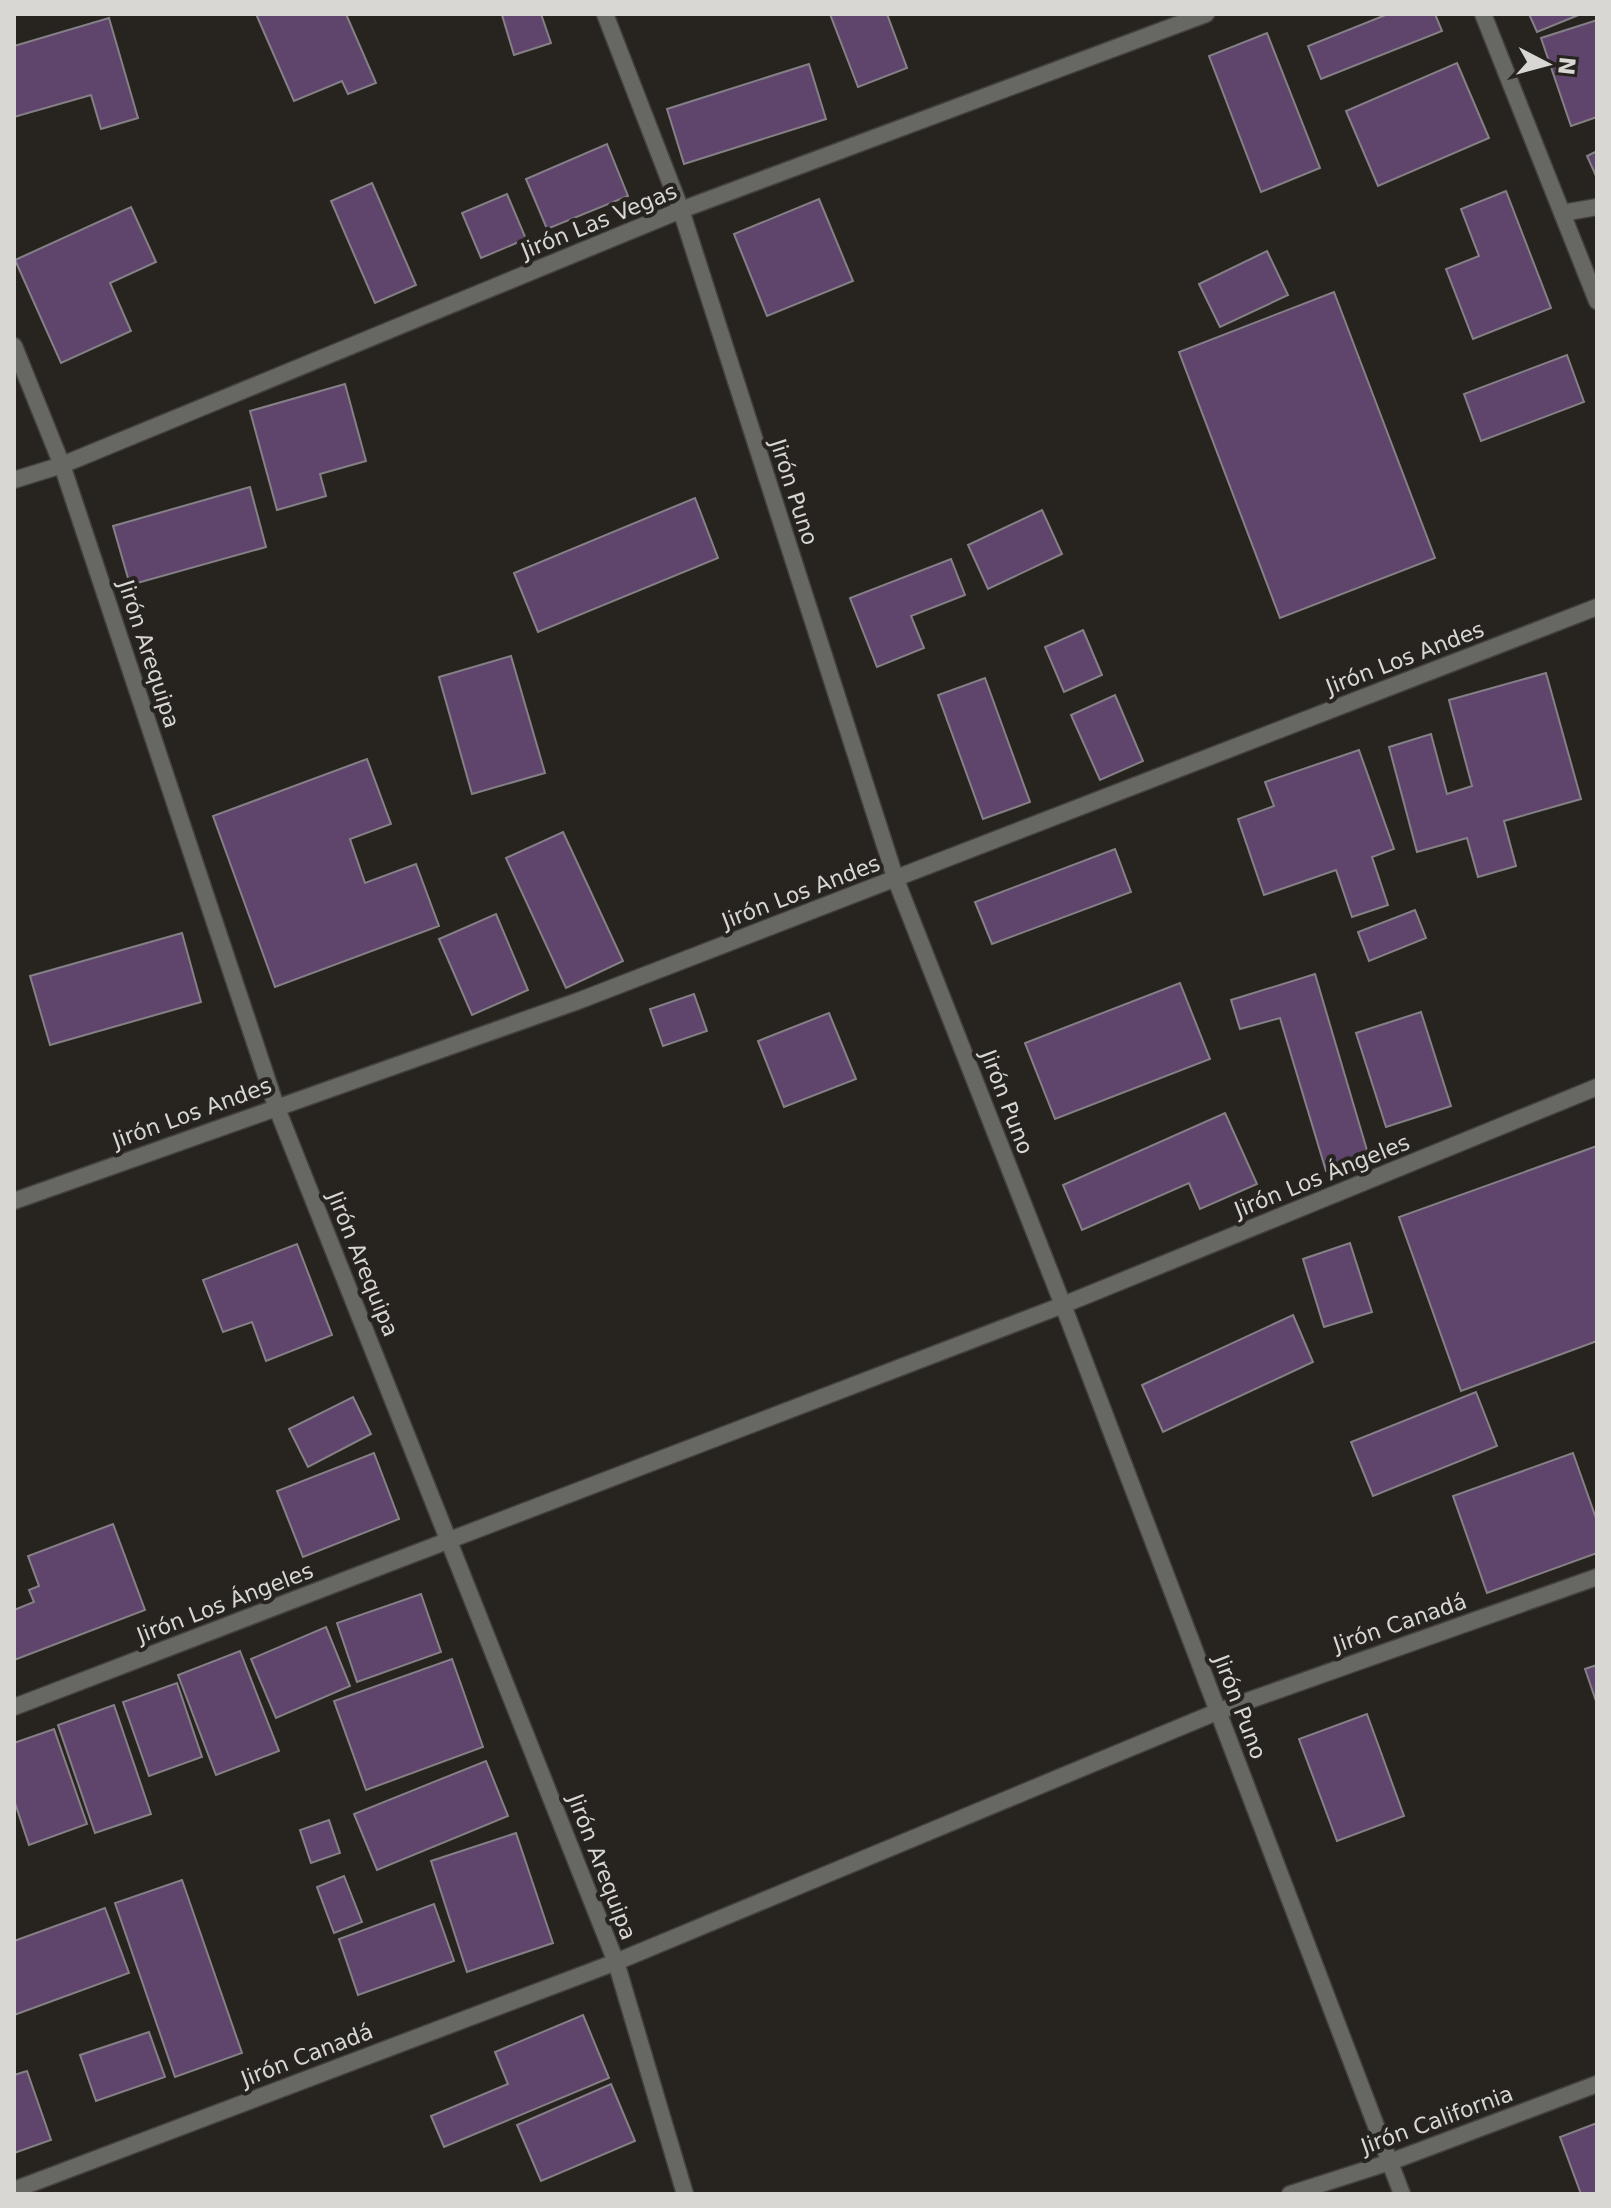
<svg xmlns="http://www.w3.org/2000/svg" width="1611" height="2208" font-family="'DejaVu Sans',sans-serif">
  <rect width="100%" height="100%" fill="#272420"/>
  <!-- building -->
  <g fill="#5f456c" stroke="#848086" stroke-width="2">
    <path d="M256 14H346L376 83 348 94 342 81 294 101Z"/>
    <path d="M541 14 551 43 514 55 502 15Z"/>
    <path d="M830 14H887L907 68 858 87Z"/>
    <path d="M1388 14H1435L1442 31 1321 79 1308 46Z"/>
    <path d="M1529 14H1581L1537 32Z"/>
    <path d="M109 18 138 118 101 129 91 95 14 117V46Z"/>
    <path d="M1597 20V117L1571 126 1541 38Z"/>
    <path d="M1267 33 1320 168 1261 192 1209 56Z"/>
    <path d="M1457 63 1489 138 1378 186 1346 111Z"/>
    <path d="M809 64 826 119 684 164 667 109Z"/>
    <path d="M607 144 628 196 547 229 526 179Z"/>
    <path d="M1597 151V178L1587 156Z"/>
    <path d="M372 183 416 285 375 303 331 201Z"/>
    <path d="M1506 191 1551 308 1473 339 1446 269 1479 256 1461 209Z"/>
    <path d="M507 194 526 239 481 258 462 213Z"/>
    <path d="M819 199 853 281 767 316 734 234Z"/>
    <path d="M131 207 156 262 110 283 131 331 61 363 15 260Z"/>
    <path d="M1267 251 1288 295 1220 327 1199 284Z"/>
    <path d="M1334 292 1435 558 1280 618 1179 352Z"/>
    <path d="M1567 355 1584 402 1481 441 1464 394Z"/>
    <path d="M345 384 366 461 320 474 326 496 277 510 250 411Z"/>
    <path d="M250 487 266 547 130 585 113 526Z"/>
    <path d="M695 498 718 558 538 632 514 573Z"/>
    <path d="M1042 510 1062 554 988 589 968 545Z"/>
    <path d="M951 559 965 595 911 616 924 648 877 667 850 598Z"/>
    <path d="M1083 630 1102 675 1064 692 1045 647Z"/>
    <path d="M511 656 545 773 472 794 439 677Z"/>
    <path d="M1546 673 1581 799 1504 821 1516 866 1478 877 1467 838 1417 852 1389 747 1431 734 1447 794 1472 786 1449 700Z"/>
    <path d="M985 678 1030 802 983 819 938 695Z"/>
    <path d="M1115 695 1143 761 1100 780 1071 715Z"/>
    <path d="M1359 750 1394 849 1372 857 1388 905 1352 917 1336 870 1264 895 1238 819 1274 806 1265 782Z"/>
    <path d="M367 759 391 824 350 839 365 883 416 864 439 926 275 987 213 816Z"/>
    <path d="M563 832 623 961 566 988 506 858Z"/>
    <path d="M1115 849 1131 892 992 944 975 902Z"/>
    <path d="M1415 910 1426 938 1369 961 1358 932Z"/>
    <path d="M496 914 528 990 472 1015 439 939Z"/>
    <path d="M182 933 201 1002 50 1045 30 976Z"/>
    <path d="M1315 974 1369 1157 1326 1171 1280 1018 1240 1029 1231 1000Z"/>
    <path d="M1180 983 1210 1059 1055 1119 1025 1043Z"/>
    <path d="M694 994 707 1031 663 1046 650 1009Z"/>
    <path d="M1421 1012 1451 1106 1386 1127 1356 1033Z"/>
    <path d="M829 1013 856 1079 784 1107 758 1041Z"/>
    <path d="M1225 1113 1257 1184 1200 1209 1189 1183 1082 1230 1063 1185Z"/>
    <path d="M1597 1146V1341L1461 1391 1399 1217Z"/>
    <path d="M1350 1243 1372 1312 1324 1327 1303 1259Z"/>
    <path d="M297 1244 332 1335 266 1361 252 1322 223 1332 203 1280Z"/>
    <path d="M1293 1315 1313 1362 1163 1432 1142 1385Z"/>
    <path d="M1476 1392 1497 1446 1373 1496 1351 1442Z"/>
    <path d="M353 1397 371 1434 308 1467 289 1429Z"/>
    <path d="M374 1453 399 1519 303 1557 277 1491Z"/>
    <path d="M1573 1453 1597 1521V1553L1487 1593 1453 1496Z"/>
    <path d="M113 1524 145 1610 14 1660V1610L34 1602 29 1590 39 1586 28 1556Z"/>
    <path d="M421 1594 441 1652 357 1682 337 1623Z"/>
    <path d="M326 1627 350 1686 276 1718 251 1659Z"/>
    <path d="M240 1651 279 1751 216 1775 178 1675Z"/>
    <path d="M452 1659 483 1747 366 1790 334 1701Z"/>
    <path d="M1597 1665V1704L1585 1669Z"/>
    <path d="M177 1683 202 1757 149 1776 123 1702Z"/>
    <path d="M114 1705 151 1814 95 1833 58 1725Z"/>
    <path d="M1367 1714 1404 1816 1337 1841 1299 1739Z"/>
    <path d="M54 1729 87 1824 29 1845 14 1800V1743Z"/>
    <path d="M486 1761 508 1816 377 1870 354 1814Z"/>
    <path d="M329 1820 340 1853 311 1863 300 1830Z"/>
    <path d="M516 1833 553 1943 467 1972 431 1861Z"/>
    <path d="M344 1876 362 1922 334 1933 317 1887Z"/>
    <path d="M182 1880 242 2053 175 2077 115 1903Z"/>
    <path d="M434 1904 454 1961 358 1995 339 1939Z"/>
    <path d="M105 1908 129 1973 14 2015V1941Z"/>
    <path d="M583 2015 609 2078 444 2147 431 2116 508 2084 495 2052Z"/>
    <path d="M149 2032 165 2077 96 2101 80 2055Z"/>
    <path d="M27 2071 51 2140 14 2153V2075Z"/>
    <path d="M611 2084 635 2141 541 2181 517 2125Z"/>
    <path d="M1597 2123V2194H1581L1560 2137Z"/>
  </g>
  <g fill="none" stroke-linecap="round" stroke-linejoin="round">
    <defs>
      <g id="street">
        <path d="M605 14 681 210 896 880 1063 1305 1402 2194"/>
        <path d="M1483 14 1597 301"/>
        <path d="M1562 213 1597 207"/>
        <path d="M14 346 62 465 276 1106 616 1962 685 2194"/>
        <path d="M14 480 62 465 681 210 1206 14"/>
        <path d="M14 1201 578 1001 1597 607"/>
        <path d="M14 1707 1063 1305 1597 1087"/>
        <path d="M14 2190 616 1962 1219 1711 1597 1577"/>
        <path d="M1290 2194 1390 2162 1597 2084"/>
      </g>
    </defs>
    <!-- street casing -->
    <use href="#street" stroke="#43413d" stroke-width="19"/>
    <!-- street -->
    <use href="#street" stroke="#676764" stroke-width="16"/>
  </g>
  <g text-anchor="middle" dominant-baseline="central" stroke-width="8" stroke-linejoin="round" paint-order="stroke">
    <!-- street labels -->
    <g font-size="22" fill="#d8d7d4" stroke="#272420">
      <text transform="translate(599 221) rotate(-22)">Jirón Las Vegas</text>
      <text transform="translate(794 492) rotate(72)">Jirón Puno</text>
      <text transform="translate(149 654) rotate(72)">Jirón Arequipa</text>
      <text transform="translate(1405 658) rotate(-21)">Jirón Los Andes</text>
      <text transform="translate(801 892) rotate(-21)">Jirón Los Andes</text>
      <text transform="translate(1007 1102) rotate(69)">Jirón Puno</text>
      <text transform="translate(192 1113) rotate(-20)">Jirón Los Andes</text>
      <text transform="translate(1322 1176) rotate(-22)">Jirón Los Ángeles</text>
      <text transform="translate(363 1264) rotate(68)">Jirón Arequipa</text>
      <text transform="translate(225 1603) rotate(-21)">Jirón Los Ángeles</text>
      <text transform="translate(1400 1623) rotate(-19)">Jirón Canadá</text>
      <text transform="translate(1240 1707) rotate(69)">Jirón Puno</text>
      <text transform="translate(602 1867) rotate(69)">Jirón Arequipa</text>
      <text transform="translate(307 2055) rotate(-21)">Jirón Canadá</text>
      <text transform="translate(1437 2120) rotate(-20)">Jirón California</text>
    </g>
  </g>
  <!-- border -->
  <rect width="1611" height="2208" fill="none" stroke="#d8d7d4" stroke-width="32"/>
  <!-- north arrow -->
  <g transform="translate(1547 64) rotate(96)" stroke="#272420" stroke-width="6" paint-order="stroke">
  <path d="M0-6L14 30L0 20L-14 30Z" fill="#d8d7d4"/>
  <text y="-12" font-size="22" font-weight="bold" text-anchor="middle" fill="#d8d7d4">N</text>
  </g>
</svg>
